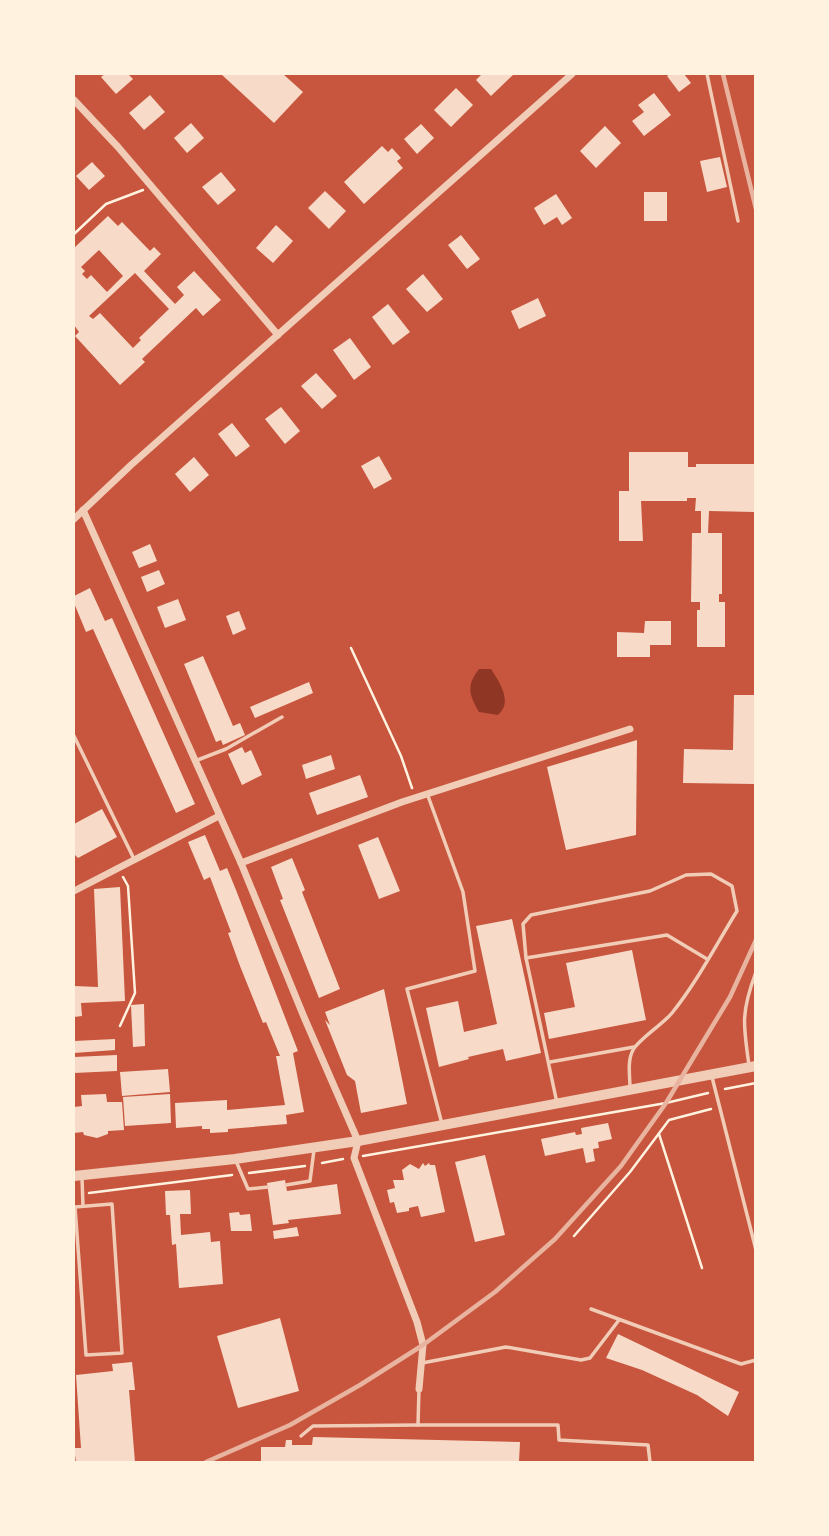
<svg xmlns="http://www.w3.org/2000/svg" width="829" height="1536" font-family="'DejaVu Sans',sans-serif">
  <rect width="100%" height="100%" fill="#c8553d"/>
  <!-- water -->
  <path fill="#8f3625" d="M479 669H491C500 683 513 702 498 715L479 712C469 694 466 686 479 669Z"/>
  <!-- building -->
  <g fill="#f7dbc8" fill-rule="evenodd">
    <path d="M105 74H128L133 79 116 94 101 77Z"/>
    <path d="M221 74H283L303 92 274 123Z"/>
    <path d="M482 74H514L491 96 476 80Z"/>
    <path d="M670 74H684L691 83 679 92 667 76Z"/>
    <path d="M456 88 473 105 451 127 434 110Z"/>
    <path d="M654 93 671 115 644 136 632 121 644 112 638 105Z"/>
    <path d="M150 95 165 112 144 130 129 113Z"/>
    <path d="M191 123 204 138 187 153 174 138Z"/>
    <path d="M421 124 434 138 417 154 404 139Z"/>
    <path d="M605 126 621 143 596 168 580 151Z"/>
    <path d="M382 146 388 152 392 148 401 158 397 161 403 168 364 204 344 182Z"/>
    <path d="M720 157 727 187 707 192 700 161Z"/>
    <path d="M92 162 105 176 89 190 76 176Z"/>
    <path d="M221 172 236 190 218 205 202 187Z"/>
    <path d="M325 191 346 211 329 229 308 208Z"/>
    <rect x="644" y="192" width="23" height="29"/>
    <path d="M556 194 572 218 562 225 557 217 544 225 534 208Z"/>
    <path d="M108 216 118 226 122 222 150 251 154 247 161 254 144 271 175 304 184 295 177 287 194 271 221 300 203 316 196 308 142 359 145 362 120 385 75 336 79 332 74 325V248ZM99 250 123 276 107 292 91 275 87 279 82 274 85 271 81 267ZM135 273 169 309 139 338 141 340 133 348 100 313 93 319 89 316Z"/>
    <path d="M276 225 293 241 273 263 256 248Z"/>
    <path d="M461 235 480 259 467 269 448 245Z"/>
    <path d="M423 274 443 299 427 312 406 289Z"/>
    <path d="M538 298 546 316 519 329 511 311Z"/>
    <path d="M388 304 410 332 393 345 372 317Z"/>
    <path d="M350 338 371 367 354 380 333 350Z"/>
    <path d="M316 373 337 396 322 409 301 386Z"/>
    <path d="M281 407 300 431 285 444 265 419Z"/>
    <path d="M232 423 250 446 236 457 218 434Z"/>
    <path d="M629 452H688V467H696V464H755V512L709 511 708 533H722V594H719V602H725V647H697V610H700V602H691L692 533H701V511H695L696 498H687V501H641L643 541H619V491H629Z"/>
    <path d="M379 456 392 479 374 489 361 466Z"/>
    <path d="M194 457 209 475 190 492 175 474Z"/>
    <path d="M150 544 157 561 139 568 132 552Z"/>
    <path d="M159 570 165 584 147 592 141 577Z"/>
    <path d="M90 588 105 621 112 618 195 804 176 813 93 629 86 632 74 603V596Z"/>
    <path d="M178 599 186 620 165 628 157 607Z"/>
    <path d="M239 611 246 629 233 635 226 616Z"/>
    <path d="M645 621H671V645H650V657H617V632L644 633Z"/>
    <path d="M203 656 233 726 240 723 245 735 223 745 221 740 216 742 184 664Z"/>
    <path d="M309 682 313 693 255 718 250 707Z"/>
    <path d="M734 695H755V784L683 783 684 749 733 750Z"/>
    <path d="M637 740 636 835 566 850 547 767Z"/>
    <path d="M242 747 245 753 251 750 262 775 242 785 228 754Z"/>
    <path d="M331 755 335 769 306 779 302 765Z"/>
    <path d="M360 775 368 797 317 815 309 793Z"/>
    <path d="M102 809 117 837 78 858 74 854V824Z"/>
    <path d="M205 835 220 871 227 868 236 890 298 1051 293 1053 304 1112 286 1115 287 1124 228 1129V1132L210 1133V1129H202V1126L176 1128 175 1103 227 1100V1110L285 1105 276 1056H280L266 1022 263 1023 240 966 228 933 231 932 210 877 204 880 188 842Z"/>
    <path d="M378 837 400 891 379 899 358 845Z"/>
    <path d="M292 858 305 890 302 892 340 989 319 998 280 900 283 899 271 867Z"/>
    <path d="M120 887 125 1001 81 1003 82 1016 74 1017V986L98 987 94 889Z"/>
    <path d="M512 919 541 1053 506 1061 503 1049 468 1057 469 1059 439 1067 426 1008 458 1001 464 1032 497 1024 476 926Z"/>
    <path d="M632 950 646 1020 549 1039 544 1013 575 1007 566 963Z"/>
    <path d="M384 989 407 1104 361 1113 355 1081 347 1075 325 1020 330 1025 325 1012Z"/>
    <path d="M144 1004 145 1046 133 1047 131 1005Z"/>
    <path d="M115 1039V1050L74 1053V1041Z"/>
    <path d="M117 1055V1071L74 1073V1057Z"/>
    <path d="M168 1069 170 1092 122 1096 120 1072Z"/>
    <path d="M106 1094 107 1102H122L124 1130 108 1131V1134L97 1138 84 1135 83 1132 74 1133V1107L82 1106 81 1095Z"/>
    <path d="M170 1094 171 1123 125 1126 123 1097Z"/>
    <path d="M608 1123 612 1139 598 1142 599 1148 593 1149 595 1161 586 1163 583 1148 545 1156 541 1139 575 1132 576 1135 582 1134 581 1128Z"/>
    <path d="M485 1155 505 1235 475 1242 455 1162Z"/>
    <path d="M423 1163 425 1166 429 1163 430 1165H435L445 1212 421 1217 418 1206 409 1208V1211L397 1213 394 1202 390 1203 387 1190 395 1188 393 1180H404L402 1170 410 1164 419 1169Z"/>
    <path d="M285 1180 287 1191 337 1184 341 1214 288 1220 289 1223 273 1225 267 1183Z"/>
    <path d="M190 1190 191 1214H180L181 1235 210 1232 211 1242 220 1241 223 1284 179 1288 176 1244 172 1245 170 1215H166L165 1191Z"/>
    <path d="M239 1212 240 1215 250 1214 252 1231H231L229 1213Z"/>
    <path d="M297 1227 299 1236 274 1239 273 1231Z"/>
    <path d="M280 1318 299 1391 238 1408 217 1336Z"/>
    <path d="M618 1334 739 1392 728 1416 697 1395 642 1370 606 1358Z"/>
    <path d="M132 1362 135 1390H129L135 1462H76L74 1448H81L76 1375 113 1371 112 1364Z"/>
    <path d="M313 1437 520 1442 519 1462H261V1447H285L286 1440H292V1445H312Z"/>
  </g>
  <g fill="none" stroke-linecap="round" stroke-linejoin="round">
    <!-- path -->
    <g stroke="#fff3e0" stroke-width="2.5">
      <path d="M74 234 106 204 143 190"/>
      <path d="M351 648 401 756 412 788"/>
      <path d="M120 1026 135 993 128 886 123 877"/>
      <path d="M725 1089 756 1083"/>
      <path d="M659 1134 702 1268"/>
      <path d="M363 1156 666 1103 708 1093"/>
      <path d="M322 1163 343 1159"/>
      <path d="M249 1173 305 1166"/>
      <path d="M89 1193 232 1175"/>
      <path d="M574 1236 630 1172 669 1120 711 1109"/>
    </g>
    <!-- service -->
    <g stroke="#f1ccb7" stroke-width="3.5">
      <path d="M707 74 738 221"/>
      <path d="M74 736 134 859"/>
      <path d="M195 761 226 749 282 717"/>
      <path d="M428 796 463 892 475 971 407 989 442 1124"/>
      <path d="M526 958 557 1103"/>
      <path d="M550 1062 634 1047"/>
      <path d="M749 1065C743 1024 741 1012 756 972"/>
      <path d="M712 1077 756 1250"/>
      <path d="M630 1088C630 1076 627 1061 633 1050 638 1040 663 1024 672 1013 697 982 716 945 737 911L732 886 711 874 686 875 650 891 531 915 523 924 526 958 667 935 707 959"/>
      <path d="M236 1161 248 1189 268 1187"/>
      <path d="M82 1178 83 1206"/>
      <path d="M286 1185 310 1181 314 1150"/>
      <path d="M112 1204 122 1353 86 1355 75 1207Z"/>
      <path d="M591 1309 741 1364 756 1360"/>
      <path d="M422 1363 506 1347 581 1360 590 1358 619 1320"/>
      <path d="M419 1389 418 1425H558L559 1440 648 1445 650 1462"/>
      <path d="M301 1436 313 1426 418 1425"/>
    </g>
    <!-- minor -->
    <g stroke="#f1ccb7" stroke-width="7">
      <path d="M74 100 118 147 278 335"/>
      <path d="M83 510 241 863 304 1017 358 1141 354 1158 417 1322 423 1345 419 1389"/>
      <path d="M74 519 131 465 572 74"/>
      <path d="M241 863 402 802 630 729"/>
      <path d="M74 891 219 816"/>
    </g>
    <!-- tertiary -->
    <path stroke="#f1ccb7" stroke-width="10" d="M74 1176 235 1159 358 1141 756 1066"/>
    <!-- rail -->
    <g stroke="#e9b49f" stroke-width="4.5">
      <path d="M723 74 756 209"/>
      <path d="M206 1462 290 1425 360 1385 423 1345 495 1292 555 1239 621 1166 666 1103 730 997 756 940"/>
    </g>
  </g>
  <!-- border -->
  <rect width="829" height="1536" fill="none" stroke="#fff3e0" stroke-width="150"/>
</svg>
